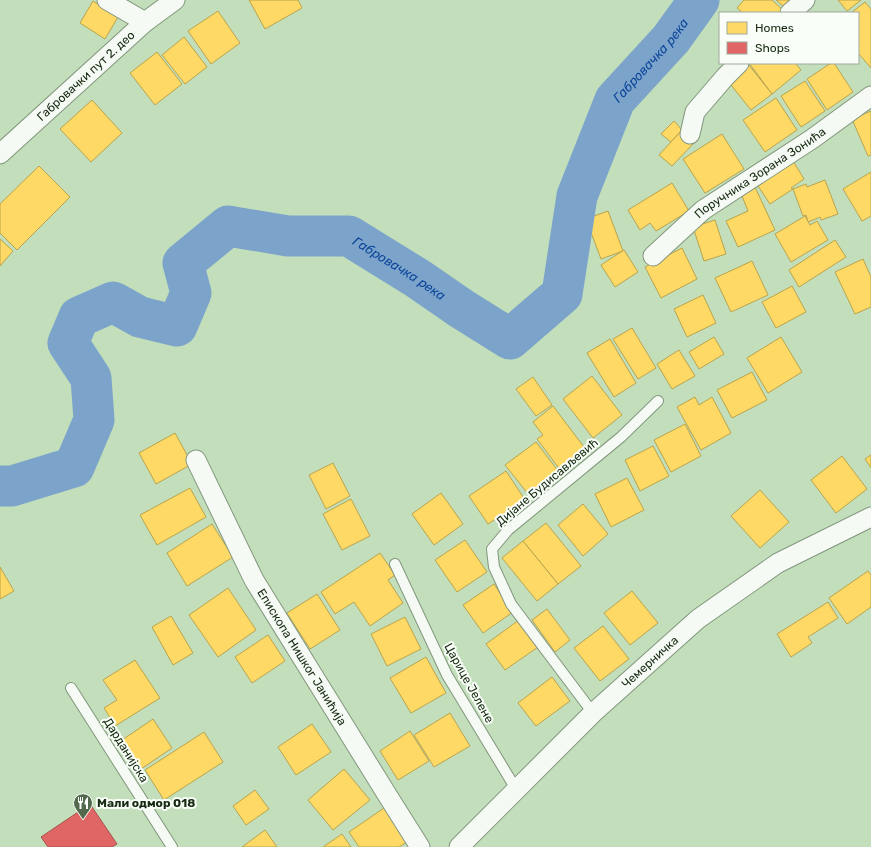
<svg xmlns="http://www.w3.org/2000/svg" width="871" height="847" font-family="Rubik,sans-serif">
  <rect width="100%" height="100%" fill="#c2debb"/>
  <!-- homes -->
  <g fill="#ffd966" stroke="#b9a44d">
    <path d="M249 0H298L302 8 265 29Z"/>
    <path d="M744 0H772L784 11 782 13H743L737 8Z"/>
    <path d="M776 0H795L787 9Z"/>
    <path d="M838 0H861L847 11Z"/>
    <path d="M93 1 118 17 105 39 80 23Z"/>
    <path d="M865 2 871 9V68L858 53V13H851Z"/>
    <path d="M218 11 240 43 211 64 188 31Z"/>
    <path d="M184 37 207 67 185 84 162 55Z"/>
    <path d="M157 52 182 84 155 105 130 73Z"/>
    <path d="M749 63H795L801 70 772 94Z"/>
    <path d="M831 63H834L853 92 827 110 807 79Z"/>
    <path d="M748 64 772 94 751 110 727 80Z"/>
    <path d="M805 81 825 111 801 127 781 96Z"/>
    <path d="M776 98 797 130 765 152 743 120Z"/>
    <path d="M92 100 122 133 91 162 60 129Z"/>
    <path d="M871 111V155L868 156 852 119Z"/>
    <path d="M674 121 682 130 671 142 661 134Z"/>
    <path d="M682 130 695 142 672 166 659 155Z"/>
    <path d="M722 134 744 169 705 193 683 159Z"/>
    <path d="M790 156 804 179 791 188 793 189 770 204 754 180Z"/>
    <path d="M39 166 70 197 17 250 0 233V204Z"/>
    <path d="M871 172V216L862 221 843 189Z"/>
    <path d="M825 180 838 214 821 220 820 217 808 222 806 215 803 216 793 189 806 184 807 187Z"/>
    <path d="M672 183 689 211 656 231 650 223 640 230 628 210Z"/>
    <path d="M754 185 775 230 738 247 726 221 748 211 740 191Z"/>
    <path d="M608 211 623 251 601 259 586 219Z"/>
    <path d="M805 216 810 225 817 221 828 240 791 262 775 234Z"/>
    <path d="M715 220 726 254 704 261 693 227Z"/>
    <path d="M0 239 13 251 0 266Z"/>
    <path d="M835 240 846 257 799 287 789 270Z"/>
    <path d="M682 248 697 279 661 298 645 267Z"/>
    <path d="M624 250 638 272 615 287 601 265Z"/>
    <path d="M863 259 871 277V307L855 314 835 272Z"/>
    <path d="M752 261 768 295 731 312 715 278Z"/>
    <path d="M792 286 806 312 776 328 762 302Z"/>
    <path d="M703 295 716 323 687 337 674 309Z"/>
    <path d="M632 328 656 368 638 379 613 339Z"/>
    <path d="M714 337 724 354 699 369 689 352Z"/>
    <path d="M781 337 802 372 768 393 747 358Z"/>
    <path d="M610 339 636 383 614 397 587 353Z"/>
    <path d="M679 350 695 376 672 389 657 364Z"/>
    <path d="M752 372 767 400 732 418 717 390Z"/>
    <path d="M592 376 622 415 593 438 563 399Z"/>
    <path d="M533 377 552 405 536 416 516 389Z"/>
    <path d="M695 397 699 405 712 397 731 433 701 450 677 407Z"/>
    <path d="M553 406 587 451 561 471 537 439 543 435 533 422Z"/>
    <path d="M685 424 701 456 671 472 654 440Z"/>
    <path d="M175 433 192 464 156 484 139 453Z"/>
    <path d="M536 442 559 472 529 495 505 465Z"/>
    <path d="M653 446 669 476 640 491 625 460Z"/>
    <path d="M871 455V468L865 459Z"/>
    <path d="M842 456 867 489 836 513 811 480Z"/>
    <path d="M333 463 350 496 326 509 309 475Z"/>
    <path d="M506 471 525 500 488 524 469 496Z"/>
    <path d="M627 478 644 510 611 527 595 494Z"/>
    <path d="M190 488 206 517 157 545 140 515Z"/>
    <path d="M760 490 789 522 760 548 731 516Z"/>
    <path d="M441 493 463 524 434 545 412 514Z"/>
    <path d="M351 499 370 536 342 550 323 514Z"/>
    <path d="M583 504 608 534 583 556 558 525Z"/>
    <path d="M546 523 581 566 558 584 523 541Z"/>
    <path d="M212 524 233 557 187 586 167 553Z"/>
    <path d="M465 540 487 572 457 592 435 560Z"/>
    <path d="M523 541 558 584 537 601 502 558Z"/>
    <path d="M380 553 395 575 388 580 403 603 370 626 354 602 335 614 321 592Z"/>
    <path d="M0 567 14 591 0 599Z"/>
    <path d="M868 571 871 575V607L847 624 829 598Z"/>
    <path d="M494 584 513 612 483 633 463 605Z"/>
    <path d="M228 588 256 630 218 657 189 615Z"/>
    <path d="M632 591 658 623 630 645 604 613Z"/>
    <path d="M317 594 340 630 310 649 287 613Z"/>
    <path d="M828 602 838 618 808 637 812 643 791 657 777 634Z"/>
    <path d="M547 609 570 640 555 652 532 620Z"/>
    <path d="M171 616 193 653 173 665 152 627Z"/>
    <path d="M405 617 421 649 387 666 371 634Z"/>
    <path d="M519 620 538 647 505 670 486 644Z"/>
    <path d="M603 626 629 659 600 681 574 648Z"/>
    <path d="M268 635 285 661 252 683 235 657Z"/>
    <path d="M426 657 446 693 411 713 390 678Z"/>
    <path d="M135 660 160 698 115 726 104 708 117 700 103 680Z"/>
    <path d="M552 677 570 701 536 726 518 703Z"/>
    <path d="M450 713 470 746 434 767 414 735Z"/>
    <path d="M153 719 172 748 141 769 122 740Z"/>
    <path d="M312 724 331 752 296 775 278 747Z"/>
    <path d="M410 731 429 761 398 780 380 751Z"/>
    <path d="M204 732 223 762 164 800 145 770Z"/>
    <path d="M344 769 370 800 333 830 308 800Z"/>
    <path d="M255 790 269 809 246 825 233 806Z"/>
    <path d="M387 806 410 840 399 847H359L349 832Z"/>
    <path d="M265 830 277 847H242Z"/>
    <path d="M342 834 351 847H323Z"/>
  </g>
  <!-- shops -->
  <path fill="#e06666" stroke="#a4544d" d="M90 804 117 844 112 847H48L41 837Z"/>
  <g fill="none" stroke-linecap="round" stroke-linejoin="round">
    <!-- river -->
    <path stroke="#7ca4cb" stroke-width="41" id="s1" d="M0 486H12L74 467 94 420 91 378 68 343 79 317 113 302 140 317 177 326 191 293 183 263 228 226 288 236H349L417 278 462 309 510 339 562 294 577 196 615 100 671 39 699 0"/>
    <defs>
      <g id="service">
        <path d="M395 564 447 675 516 789"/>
        <path d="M71 688 172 847"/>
        <path d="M593 713 511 604 494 567 492 549 508 530 621 437 658 401"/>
      </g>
      <g id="minor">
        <path d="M107 0 145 22"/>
        <path d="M790 13 805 0"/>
        <path d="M690 134 695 112 725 77 739 63"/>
        <path id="s2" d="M0 154 145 22 175 0"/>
        <path id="s3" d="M653 256 703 210 812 139 871 96"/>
        <path id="s4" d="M196 460 254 580 386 793 420 847"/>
        <path id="s5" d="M459 847 593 713 698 619 778 563 871 517"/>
      </g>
    </defs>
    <!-- service casing -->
    <use href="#service" stroke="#82977d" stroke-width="12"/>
    <!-- minor casing -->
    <use href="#minor" stroke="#82977d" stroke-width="21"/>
    <!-- service -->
    <use href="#service" stroke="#f6faf5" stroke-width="10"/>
    <!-- minor -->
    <use href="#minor" stroke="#f6faf5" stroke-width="19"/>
  </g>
  <!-- icons -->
  <defs>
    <symbol id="restaurant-pin" viewBox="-11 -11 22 30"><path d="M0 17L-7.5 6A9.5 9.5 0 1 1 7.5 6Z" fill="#53694d" stroke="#f9fef8"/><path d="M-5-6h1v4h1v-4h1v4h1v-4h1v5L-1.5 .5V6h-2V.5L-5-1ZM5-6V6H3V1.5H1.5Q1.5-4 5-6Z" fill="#fff"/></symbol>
  </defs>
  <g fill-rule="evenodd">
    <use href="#restaurant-pin" x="72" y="792" width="22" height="30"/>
  </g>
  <g text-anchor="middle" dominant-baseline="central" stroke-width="4" stroke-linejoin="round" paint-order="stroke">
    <!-- street labels -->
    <g font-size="12" fill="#172a12" stroke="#f9fef8">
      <text stroke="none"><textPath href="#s2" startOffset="116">Габровачки пут 2. део</textPath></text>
      <text stroke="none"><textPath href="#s3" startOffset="136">Поручника Зорана Зонића</textPath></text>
      <text transform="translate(547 482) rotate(-40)">Дијане Будисављевић</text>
      <text stroke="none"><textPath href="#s4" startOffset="224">Епископа Нишког Јанићија</textPath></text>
      <text stroke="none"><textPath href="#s5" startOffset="266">Чемерничка</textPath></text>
      <text transform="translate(469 683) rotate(61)">Царице Јелене</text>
      <text transform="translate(126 750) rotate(58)">Дарданијска</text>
    </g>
    <!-- poi labels -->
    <g font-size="12" font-weight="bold" fill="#172a12" stroke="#f9fef8" text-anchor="start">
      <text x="97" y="803">Мали одмор 018</text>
    </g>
    <!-- water labels -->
    <g font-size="13" font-style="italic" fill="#0d469a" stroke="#f9fef8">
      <text stroke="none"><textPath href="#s1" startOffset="1109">Габровачка река</textPath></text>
      <text stroke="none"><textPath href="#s1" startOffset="653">Габровачка река</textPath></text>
    </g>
  </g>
  <!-- legend -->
  <rect x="719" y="12" width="140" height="52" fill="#f9fef8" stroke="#9fa99c"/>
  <rect x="727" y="22" width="20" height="12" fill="#ffd966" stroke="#9fa99c"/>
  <text x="755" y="32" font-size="12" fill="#172a12">Homes</text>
  <rect x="727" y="42" width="20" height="12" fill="#e06666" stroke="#9fa99c"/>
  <text x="755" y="52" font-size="12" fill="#172a12">Shops</text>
</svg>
